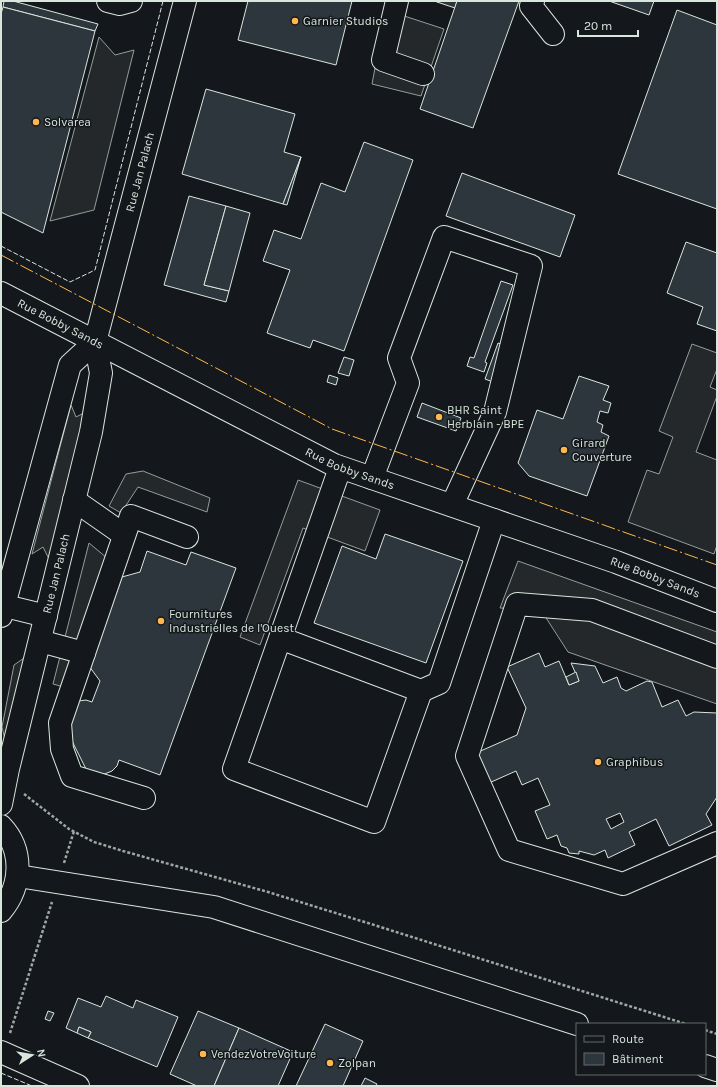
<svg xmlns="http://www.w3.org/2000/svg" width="718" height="1087" font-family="Karla,sans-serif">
  <rect width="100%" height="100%" fill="#14181c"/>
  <!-- parking -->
  <g fill="#24282b" stroke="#939e99">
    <path d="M386 10 444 29 421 96 372 84Z"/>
    <path d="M99 37 115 55 134 50 94 210 50 221Z"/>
    <path d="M692 344 717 353V369L710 387 717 390V396L696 452 717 460V545L714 554 628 522 647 470 659 474 673 437 659 431Z"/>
    <path d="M71 405 76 417 88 411 49 559 43 547 32 554Z"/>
    <path d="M143 471 210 498 207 512 138 487 121 513 109 506 126 474Z"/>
    <path d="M298 480 380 510 365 551 303 528 260 645 240 637Z"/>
    <path d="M89 543 119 568 78 691 53 684Z"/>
    <path d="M518 561 717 632V704L568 652 541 610 500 608Z"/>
    <path d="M27 656 6 744 2 727 14 665Z"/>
  </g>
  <!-- building -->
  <g fill="#2c363c" stroke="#d8e6dc" fill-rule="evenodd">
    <path d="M4 1H13L98 24 95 31 3 7Z"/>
    <path d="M248 1H352L336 65 238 40Z"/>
    <path d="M434 1H457L455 8Z"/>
    <path d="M457 1H519L473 128 420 109Z"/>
    <path d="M609 1H654L649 15Z"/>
    <path d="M3 7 95 31 43 233 1 212V14Z"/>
    <path d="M677 10 717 25V209L618 174Z"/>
    <path d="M206 89 295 114 284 152 301 157 283 204 182 174Z"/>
    <path d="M364 142 413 160 344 351 313 340 310 348 267 333 290 270 263 261 274 230 301 239 321 183 345 192Z"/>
    <path d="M301 157 287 205 283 204Z"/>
    <path d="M462 173 575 215 560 257 446 216Z"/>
    <path d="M189 196 226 206 204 285 229 291 226 302 164 285Z"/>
    <path d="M226 206 250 213 229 291 204 285Z"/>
    <path d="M686 242 717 253V331L697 324 703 307 667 293Z"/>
    <path d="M501 281 513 285 485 362 487 363 484 372 467 366 470 357 474 358Z"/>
    <path d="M498 343 507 346 493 382 485 379Z"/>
    <path d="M344 357 354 360 349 376 338 373Z"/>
    <path d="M329 375 338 378 336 385 327 382Z"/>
    <path d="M579 376 609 386 603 400 611 403 608 413 600 411 597 422 603 425 601 432 609 436 587 496 529 476 518 463 537 410 563 419Z"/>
    <path d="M422 403 461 418 456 431 417 417Z"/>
    <path d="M385 534 463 561 426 663 314 623 342 546 376 559Z"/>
    <path d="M147 551 186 565 191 552 236 568 160 775 119 760 117 766 112 771 102 775 86 769 66 729 71 702 86 700 92 702 100 681 89 666 122 577 140 572Z"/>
    <path d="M539 653 545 667 559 661 569 685 579 681 571 663 595 666 603 683 617 677 621 688 626 691 647 681 652 682 662 707 678 700 686 716 694 712 717 713V797L706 814 712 825 669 846 656 819 629 832 635 845 608 858 605 850 594 855 579 851V854L569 853 567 848 561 846 557 835 547 839 535 811 550 805 538 778 522 785 516 771 489 783 476 753 517 735 526 708 507 667ZM620 813 624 822 611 829 606 819Z"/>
    <path d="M576 672 579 681 569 685 566 677Z"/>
    <path d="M106 996 133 1008 136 1000 178 1017 157 1067 88 1038 91 1032 79 1027 77 1033 66 1028 78 998 101 1007Z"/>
    <path d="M48 1011 54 1013 50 1021 45 1019Z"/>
    <path d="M198 1011 239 1028 214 1086H197L170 1074Z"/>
    <path d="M325 1024 363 1041 343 1086H296Z"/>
    <path d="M79 1027 91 1032 88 1038 77 1033Z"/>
    <path d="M239 1028 293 1052 278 1086H214Z"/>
    <path d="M365 1078 377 1084 376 1086H361Z"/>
  </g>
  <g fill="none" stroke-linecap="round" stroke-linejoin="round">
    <defs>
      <g id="minor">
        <path d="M108 1 120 4 131 1"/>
        <path d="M397 1 383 60 423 74"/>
        <path d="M533 1 531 6 553 34"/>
        <path id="s1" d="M1 293 334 465 616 562 717 601"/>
        <path d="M372 478 408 383 399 358 444 237 531 266 495 412 452 505"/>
        <path d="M74 500 124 535"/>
        <path d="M1 605 46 616"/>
        <path d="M1 616 70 365 95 342"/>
        <path d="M280 638 421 691 374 822 234 769C269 668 305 568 340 468"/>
        <path d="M40 641 84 653"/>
        <path d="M717 657 592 610 517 604 467 756 509 850 623 884 717 843"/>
        <path d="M421 691 439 683 494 520"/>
        <path d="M144 798 72 776 62 749 60 723 131 516 187 537"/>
        <path id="s2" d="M1 804 8 769 91 432 101 373 95 342 185 1"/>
        <path d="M1 1052 78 1086"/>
      </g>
      <g id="major">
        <path d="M1 826C24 850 22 886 1 911"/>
        <path d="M18 876 214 907 577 1024"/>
        <path d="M705 1066 717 1070"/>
      </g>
    </defs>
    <!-- minor casing -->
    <use href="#minor" stroke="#d8e6dc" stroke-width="24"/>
    <!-- major casing -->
    <use href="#major" stroke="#d8e6dc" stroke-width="24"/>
    <!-- path -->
    <g stroke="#9da8a2" stroke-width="2.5" stroke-dasharray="3 2" stroke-linecap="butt">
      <path d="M24 794 69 829 94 842 123 851 268 892 371 924 686 1024"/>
      <path d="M64 863 74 831"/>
      <path d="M705 1030 717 1034"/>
      <path d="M10 1033 52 902"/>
    </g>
    <!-- minor -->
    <use href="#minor" stroke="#14181c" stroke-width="22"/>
    <!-- major -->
    <use href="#major" stroke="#14181c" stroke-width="22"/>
    <!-- fence -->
    <g stroke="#d8e6dc" stroke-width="1" stroke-dasharray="5 2" stroke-linecap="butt">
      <path d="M1 246 70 282 95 270 163 1"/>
      <path d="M1 1073 32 1086"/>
    </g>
    <!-- power -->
    <path stroke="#ffb74d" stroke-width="1" stroke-dasharray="14 3 2 3" stroke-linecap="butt" d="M1 255 332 429 717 565"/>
  </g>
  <!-- markers -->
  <g fill="#ffb74d" stroke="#14181c" stroke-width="1.5">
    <circle cx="295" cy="21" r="4"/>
    <circle cx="36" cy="122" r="4"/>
    <circle cx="439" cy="417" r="4"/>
    <circle cx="564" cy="450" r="4"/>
    <circle cx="161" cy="621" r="4"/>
    <circle cx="598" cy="762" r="4"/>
    <circle cx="203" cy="1054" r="4"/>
    <circle cx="330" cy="1063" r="4"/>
  </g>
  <g text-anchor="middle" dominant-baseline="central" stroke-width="3" stroke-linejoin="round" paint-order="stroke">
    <!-- poi labels -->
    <g font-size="12" fill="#d8e6dc" stroke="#14181c" text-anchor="start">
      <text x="303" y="21">Garnier Studios</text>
      <text x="44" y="122">Solvarea</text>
      <text x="447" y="410">BHR Saint<tspan x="447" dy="14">Herblain - BPE</tspan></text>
      <text x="572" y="443">Girard<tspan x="572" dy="14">Couverture</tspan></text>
      <text x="169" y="614">Fournitures<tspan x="169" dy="14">Industrielles de l'Ouest</tspan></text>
      <text x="606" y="762">Graphibus</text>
      <text x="211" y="1054">VendezVotreVoiture</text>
      <text x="338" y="1063">Zolpan</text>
    </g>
    <!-- street labels -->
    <g font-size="12" fill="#d8e6dc" stroke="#14181c">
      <text stroke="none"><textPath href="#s2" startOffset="650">Rue Jan Palach</textPath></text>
      <text stroke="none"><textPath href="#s1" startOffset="67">Rue Bobby Sands</textPath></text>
      <text stroke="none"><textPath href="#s1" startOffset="391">Rue Bobby Sands</textPath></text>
      <text stroke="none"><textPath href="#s2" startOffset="237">Rue Jan Palach</textPath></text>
      <text stroke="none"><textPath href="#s1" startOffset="715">Rue Bobby Sands</textPath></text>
    </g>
  </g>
  <!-- border -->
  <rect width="718" height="1087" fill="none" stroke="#d8e6dc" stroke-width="4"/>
  <!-- legend -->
  <rect x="576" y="1023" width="130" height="52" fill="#14181c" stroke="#626a69"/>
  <rect x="584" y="1036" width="20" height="6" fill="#14181c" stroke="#626a69"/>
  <text x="612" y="1043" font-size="12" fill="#d8e6dc">Route</text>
  <rect x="584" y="1053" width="20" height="12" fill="#2c363c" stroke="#626a69"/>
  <text x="612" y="1063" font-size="12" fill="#d8e6dc">Bâtiment</text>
  <!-- north arrow -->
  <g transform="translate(32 1055) rotate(78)" stroke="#14181c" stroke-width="3" paint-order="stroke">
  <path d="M0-3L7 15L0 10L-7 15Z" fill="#d8e6dc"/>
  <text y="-6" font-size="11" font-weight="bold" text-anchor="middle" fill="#d8e6dc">N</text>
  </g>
  <!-- scale -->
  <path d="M578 30v6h60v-6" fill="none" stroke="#d8e6dc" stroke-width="2"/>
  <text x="584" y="30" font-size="12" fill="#d8e6dc" stroke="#14181c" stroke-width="3" paint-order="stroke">20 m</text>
</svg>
